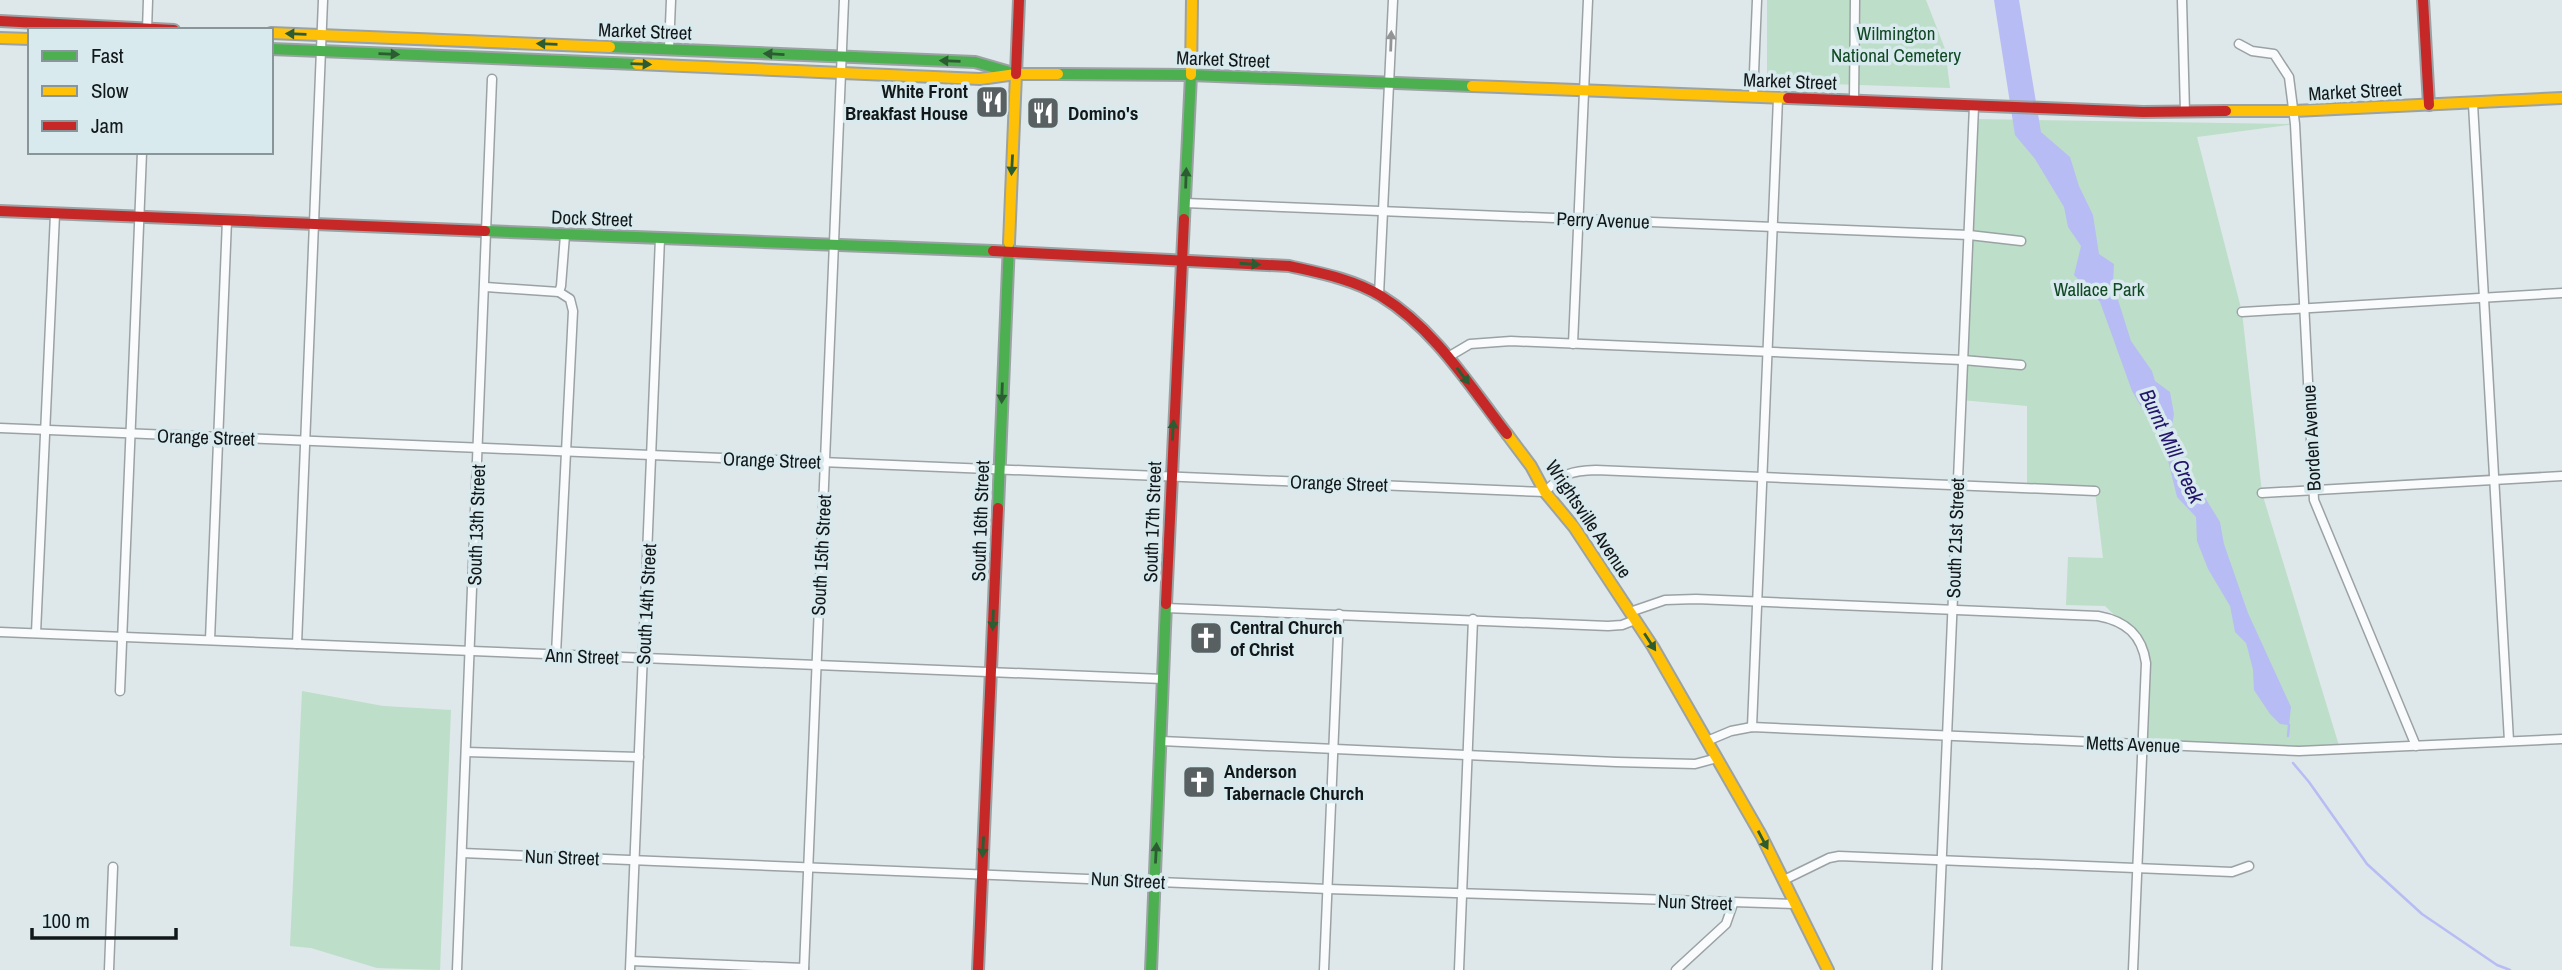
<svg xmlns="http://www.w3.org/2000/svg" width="2562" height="970" font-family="'Archivo Narrow',sans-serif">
  <rect width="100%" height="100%" fill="#dee7e9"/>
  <!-- green -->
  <g fill="#bddec8">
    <path d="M1767 0H1926L1945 49 1950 88 1767 82Z"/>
    <path d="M1974 119 2295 124 2197 137 2242 312 2262 493 2340 749 2142 744 2146 663 2135 635 2105 606 2066 605 2068 557 2103 558 2095 491 2027 488V406L1961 400Z"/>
    <path d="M302 691 383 706 451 710 440 970 377 968 311 948 290 946Z"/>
  </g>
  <!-- water -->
  <path fill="#b7bdf4" d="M1994 0H2019L2041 132 2070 157 2079 186 2093 215 2099 254 2114 264 2113 284 2131 341 2152 371 2155 381 2170 392 2174 414 2172 426 2185 465 2220 522 2224 544 2248 613 2291 707 2289 725 2280 724 2270 714 2254 690 2253 670 2248 650 2246 643 2235 632 2230 606 2208 569 2197 541 2196 517 2177 497 2165 448 2132 391 2100 302 2074 275 2081 246 2068 227 2064 207 2035 159 2015 135Z"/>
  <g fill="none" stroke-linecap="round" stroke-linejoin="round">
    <!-- stream -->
    <g stroke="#b7bdf4" stroke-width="2.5">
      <path d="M2288 736 2289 725"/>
      <path d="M2293 763 2309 782 2367 864 2422 914 2497 965 2510 970"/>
    </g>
    <defs>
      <g id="street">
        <path d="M2182 0 2185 112"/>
        <path d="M147 30 148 0"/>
        <path d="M2239 44 2252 51 2274 54 2289 77 2295 124 2314 500 2416 746"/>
        <path d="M669 49 671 0"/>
        <path d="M1753 97 1757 0"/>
        <path d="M1854 101 1855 0"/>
        <path d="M2473 104 2509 741"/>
        <path d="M1185 203 1969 235 2021 241"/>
        <path d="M486 287 559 292 570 299 573 311 556 654"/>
        <path d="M559 292 561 286 565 235"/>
        <path d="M1379 295 1393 0"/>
        <path d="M2242 312 2562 293"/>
        <path d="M1573 344 1588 0"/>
        <path d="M1448 357 1470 344 1511 341 1963 360 2021 365"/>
        <path d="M0 428 1545 492C1563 473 1571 471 1596 470L2095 491"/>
        <path d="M2262 493 2562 476"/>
        <path d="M1166 608 1608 626 1622 625 1635 620"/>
        <path d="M1630 612 1665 600 1696 599 2098 616C2126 621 2142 635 2146 663L2133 970"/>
        <path d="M0 632 1163 679"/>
        <path d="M36 633 55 214"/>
        <path d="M210 640 227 220"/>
        <path d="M297 644 323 0"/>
        <path d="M120 691 142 152"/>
        <path d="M1752 727 1778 98"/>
        <path d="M1161 741 1616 762 1695 764 1717 758"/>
        <path d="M1707 741 1731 731 1752 727 2299 751 2562 739"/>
        <path d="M466 752 639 757"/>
        <path d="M462 853 1328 889 1795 904"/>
        <path d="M1784 880 1829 858 1839 856 2232 872 2249 866"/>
        <path d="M631 961 804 968"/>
        <path d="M109 970 113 867"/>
        <path d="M457 970 492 79"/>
        <path d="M630 970 660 238"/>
        <path d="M804 970 844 0"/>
        <path d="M1324 970 1339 614"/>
        <path d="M1459 970 1473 619"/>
        <path d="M1676 970 1726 924 1733 904"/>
        <path d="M1937 970 1974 106"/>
      </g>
      <g id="fast">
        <path d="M610 47 975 62 1013 73"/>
        <path d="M271 49 637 64"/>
        <path d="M1058 74 1191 75 1472 86"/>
        <path d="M1184 219 1191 75"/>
        <path d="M485 231 993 251"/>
        <path d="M998 508 1009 243"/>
        <path d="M1151 970 1166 604"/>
      </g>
      <g id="slow">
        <path d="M271 33 610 47"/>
        <path d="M0 38 30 39"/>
        <path d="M637 64 980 79 1016 74H1058"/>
        <path d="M1191 75 1192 0"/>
        <path d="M1472 86 1788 98"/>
        <path d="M2226 111H2294L2562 98"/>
        <path d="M1009 243 1016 74"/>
        <path d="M1507 434 1531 466 1545 492 1574 527 1653 647 1761 835 1828 970"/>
      </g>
      <g id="jam">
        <path d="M2423 0 2429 105"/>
        <path d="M0 21 174 30"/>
        <path d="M1016 74 1019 0"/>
        <path d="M1788 98 2143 112 2226 111"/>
        <path d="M0 211 485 231"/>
        <path d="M993 251 1289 266C1320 273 1353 279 1381 296 1435 329 1469 385 1507 434"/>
        <path d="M1166 604 1184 219"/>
        <path d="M978 970 998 508"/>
      </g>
    </defs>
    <!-- street casing -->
    <use href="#street" stroke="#9ba2a4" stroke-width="11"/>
    <!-- fast casing -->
    <use href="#fast" stroke="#9ba2a4" stroke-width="14"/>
    <!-- slow casing -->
    <use href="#slow" stroke="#9ba2a4" stroke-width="14"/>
    <!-- jam casing -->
    <use href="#jam" stroke="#9ba2a4" stroke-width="14"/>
    <!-- street -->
    <use href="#street" stroke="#fafbfc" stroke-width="8"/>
    <!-- fast -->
    <use href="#fast" stroke="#4caf50" stroke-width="10"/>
    <!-- slow -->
    <use href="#slow" stroke="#ffc107" stroke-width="10"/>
    <!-- jam -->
    <use href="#jam" stroke="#c62828" stroke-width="10"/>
  </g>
  <!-- one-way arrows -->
  <defs><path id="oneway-solid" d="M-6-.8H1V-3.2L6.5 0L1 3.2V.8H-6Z" transform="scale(1.75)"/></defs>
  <g fill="#2c5c32">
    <use href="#oneway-solid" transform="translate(296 34) rotate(-178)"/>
    <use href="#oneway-solid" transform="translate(547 44) rotate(-178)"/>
    <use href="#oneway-solid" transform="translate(389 54) rotate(2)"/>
    <use href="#oneway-solid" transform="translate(774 54) rotate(-177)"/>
    <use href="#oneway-solid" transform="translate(950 61) rotate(-178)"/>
    <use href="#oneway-solid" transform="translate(641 64) rotate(2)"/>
    <use href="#oneway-solid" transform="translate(1012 165) rotate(93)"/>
    <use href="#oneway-solid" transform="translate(1186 178) rotate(-88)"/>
    <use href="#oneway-solid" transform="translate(1250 264) rotate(4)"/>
    <use href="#oneway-solid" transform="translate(1463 376) rotate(53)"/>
    <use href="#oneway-solid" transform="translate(1002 393) rotate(92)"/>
    <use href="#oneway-solid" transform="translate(1173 430) rotate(-87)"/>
    <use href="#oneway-solid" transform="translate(993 620) rotate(92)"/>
    <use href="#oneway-solid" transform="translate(1650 642) rotate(57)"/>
    <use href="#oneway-solid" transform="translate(1763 840) rotate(62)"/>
    <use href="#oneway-solid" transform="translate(983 847) rotate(93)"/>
    <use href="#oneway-solid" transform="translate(1156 853) rotate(-87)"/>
  </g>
  <use fill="#929596" href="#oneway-solid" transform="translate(1391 41) rotate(-88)"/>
  <!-- icons -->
  <defs>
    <symbol id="restaurant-square" viewBox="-11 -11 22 22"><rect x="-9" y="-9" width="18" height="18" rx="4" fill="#596062" stroke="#d9eaee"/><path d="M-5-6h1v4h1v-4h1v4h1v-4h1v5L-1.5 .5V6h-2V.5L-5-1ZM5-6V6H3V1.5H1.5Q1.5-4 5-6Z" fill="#fff"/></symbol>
    <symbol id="church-square" viewBox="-11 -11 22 22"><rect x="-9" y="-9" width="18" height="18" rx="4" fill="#596062" stroke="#d9eaee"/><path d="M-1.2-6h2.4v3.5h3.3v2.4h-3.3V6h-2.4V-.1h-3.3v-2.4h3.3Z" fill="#fff"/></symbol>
  </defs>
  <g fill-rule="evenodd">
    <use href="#restaurant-square" x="973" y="83" width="38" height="38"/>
    <use href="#restaurant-square" x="1024" y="94" width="38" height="38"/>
    <use href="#church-square" x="1187" y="619" width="38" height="38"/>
    <use href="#church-square" x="1180" y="763" width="38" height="38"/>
  </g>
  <g text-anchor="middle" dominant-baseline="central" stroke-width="7" stroke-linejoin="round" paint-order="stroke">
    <!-- street labels -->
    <g font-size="19" fill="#12181a" stroke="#d9eaee">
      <text transform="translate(645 31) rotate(2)">Market Street</text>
      <text transform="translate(1223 59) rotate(2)">Market Street</text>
      <text transform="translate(1790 81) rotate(2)">Market Street</text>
      <text transform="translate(2355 91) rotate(-3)">Market Street</text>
      <text transform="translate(592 218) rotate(2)">Dock Street</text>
      <text transform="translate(1603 220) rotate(2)">Perry Avenue</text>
      <text transform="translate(206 437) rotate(2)">Orange Street</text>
      <text transform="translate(2311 438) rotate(-93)">Borden Avenue</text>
      <text transform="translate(772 460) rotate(2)">Orange Street</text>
      <text transform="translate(1339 483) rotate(2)">Orange Street</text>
      <text transform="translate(1589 519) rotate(56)">Wrightsville Avenue</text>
      <text transform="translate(980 521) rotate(-88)">South 16th Street</text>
      <text transform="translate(1152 522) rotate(-88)">South 17th Street</text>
      <text transform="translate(476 525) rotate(-88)">South 13th Street</text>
      <text transform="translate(1955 538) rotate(-88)">South 21st Street</text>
      <text transform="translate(821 555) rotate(-87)">South 15th Street</text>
      <text transform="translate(646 604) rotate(-87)">South 14th Street</text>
      <text transform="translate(582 656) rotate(2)">Ann Street</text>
      <text transform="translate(2133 744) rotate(2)">Metts Avenue</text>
      <text transform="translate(562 857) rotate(2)">Nun Street</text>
      <text transform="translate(1128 880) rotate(3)">Nun Street</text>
      <text transform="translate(1695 902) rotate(2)">Nun Street</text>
    </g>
    <!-- park labels -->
    <g font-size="19" fill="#114924" stroke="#d9eaee">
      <text x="1896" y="33">Wilmington<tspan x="1896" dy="22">National Cemetery</tspan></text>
      <text x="2099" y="289">Wallace Park</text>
    </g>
    <!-- poi labels -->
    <g font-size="19" font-weight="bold" fill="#12181a" stroke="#d9eaee" text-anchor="start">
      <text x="968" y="91" text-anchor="end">White Front<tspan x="968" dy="22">Breakfast House</tspan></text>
      <text x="1068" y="113">Domino's</text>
      <text x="1230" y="627">Central Church<tspan x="1230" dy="22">of Christ</tspan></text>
      <text x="1224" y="771">Anderson<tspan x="1224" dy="22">Tabernacle Church</tspan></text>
    </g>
    <!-- water labels -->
    <g font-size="21" font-style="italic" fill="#24156c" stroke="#d9eaee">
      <text transform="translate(2172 446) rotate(65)">Burnt Mill Creek</text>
    </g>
  </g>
  <!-- legend -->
  <rect x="28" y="28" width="245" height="126" fill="#d9eaee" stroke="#899699" stroke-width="2"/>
  <rect x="42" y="51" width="35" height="10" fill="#4caf50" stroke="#899699" stroke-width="2"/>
  <text x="91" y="63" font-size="21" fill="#12181a">Fast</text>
  <rect x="42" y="86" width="35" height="10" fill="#ffc107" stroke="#899699" stroke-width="2"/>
  <text x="91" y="98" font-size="21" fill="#12181a">Slow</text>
  <rect x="42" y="121" width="35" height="10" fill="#c62828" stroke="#899699" stroke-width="2"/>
  <text x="91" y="133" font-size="21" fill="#12181a">Jam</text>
  <!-- scale -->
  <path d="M32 928v10h144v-10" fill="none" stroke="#12181a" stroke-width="3.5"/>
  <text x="42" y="928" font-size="21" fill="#12181a" stroke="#d9eaee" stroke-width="5" paint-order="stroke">100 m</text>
</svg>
